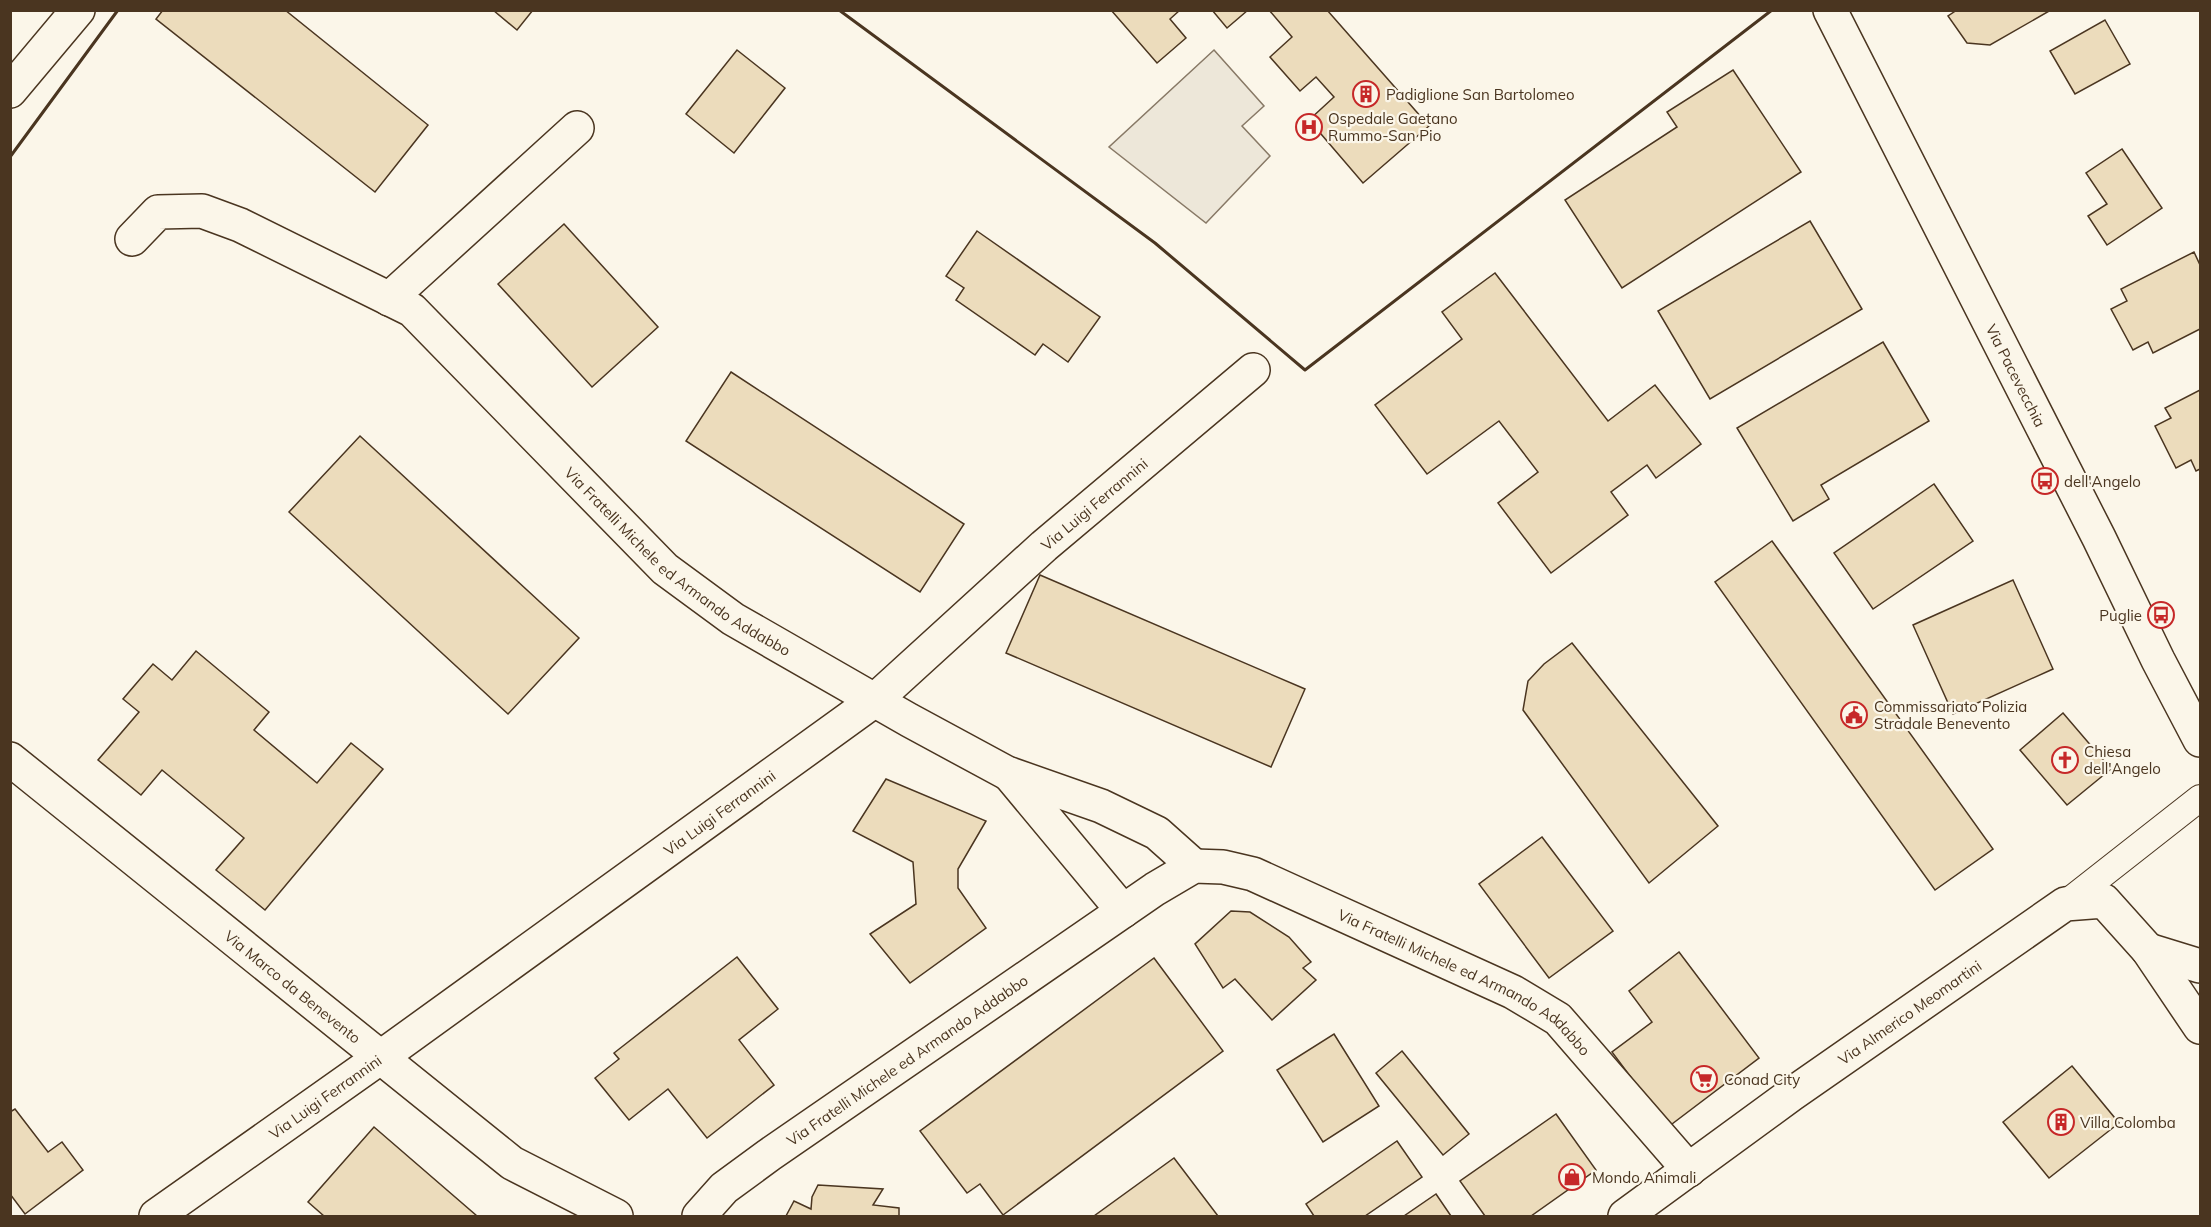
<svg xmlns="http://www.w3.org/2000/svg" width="2211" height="1227" font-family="Mulish,sans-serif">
  <rect width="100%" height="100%" fill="#fbf6e9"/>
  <!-- parking -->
  <path fill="#ede7d9" stroke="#887966" stroke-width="1.5" d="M1214 50 1264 106 1242 126 1270 156 1206 223 1109 147Z"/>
  <!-- building -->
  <g fill="#ecdcbc" stroke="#4a3520" stroke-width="1.5">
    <path d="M163 10H285L428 125 375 192 156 19Z"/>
    <path d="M493 10H533L517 30Z"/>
    <path d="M1111 10H1180L1170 19 1186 38 1157 63Z"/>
    <path d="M1212 10H1248L1227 28Z"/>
    <path d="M1269 10H1327L1429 126 1363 183 1309 120 1334 97 1316 77 1300 91 1270 57 1292 37Z"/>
    <path d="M1957 10H2051L1990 45 1967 43 1948 16Z"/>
    <path d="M2105 20 2130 64 2075 94 2050 51Z"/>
    <path d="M737 50 785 88 734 153 686 114Z"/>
    <path d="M1733 70 1801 172 1622 288 1565 200 1677 127 1667 112Z"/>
    <path d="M2122 149 2162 208 2107 245 2088 216 2107 204 2086 173Z"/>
    <path d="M1810 221 1862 309 1710 399 1658 311Z"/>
    <path d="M564 224 658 327 592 387 498 284Z"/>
    <path d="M977 231 1100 317 1068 362 1043 344 1035 355 956 300 964 288 946 276Z"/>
    <path d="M2194 252 2200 265V329L2153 353 2148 342 2133 350 2111 309 2127 301 2121 289Z"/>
    <path d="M1495 273 1608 421 1655 385 1701 444 1656 478 1647 465 1611 492 1628 515 1551 573 1498 503 1538 472 1499 421 1427 474 1375 405 1462 339 1442 312Z"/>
    <path d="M1883 342 1929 421 1821 485 1829 499 1793 521 1737 428Z"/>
    <path d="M731 372 964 524 920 592 686 441Z"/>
    <path d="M2200 390V469L2196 471 2191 460 2176 468 2155 426 2171 418 2165 408Z"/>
    <path d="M360 436 579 638 508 714 289 512Z"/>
    <path d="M1934 484 1973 541 1873 609 1834 553Z"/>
    <path d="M1772 541 1993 849 1935 890 1715 582Z"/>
    <path d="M1040 575 1305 689 1271 767 1006 653Z"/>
    <path d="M2013 580 2053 669 1953 714 1913 625Z"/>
    <path d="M1572 643 1718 826 1649 883 1523 710 1528 681 1544 664Z"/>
    <path d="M196 651 269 712 254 730 317 783 351 743 383 769 265 910 216 870 244 838 162 770 141 795 98 760 139 712 123 699 153 664 172 680Z"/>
    <path d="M2063 713 2111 769 2067 805 2020 750Z"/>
    <path d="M886 779 986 821 958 869V888L986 928 910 983 870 934 916 904 913 862 853 831Z"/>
    <path d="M1542 837 1613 931 1549 978 1479 884Z"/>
    <path d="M1231 911 1250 912 1289 937 1311 962 1303 968 1316 980 1272 1020 1235 979 1223 988 1195 944Z"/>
    <path d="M1679 952 1759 1058 1668 1127 1612 1052 1652 1022 1629 991Z"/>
    <path d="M737 957 778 1009 739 1040 774 1085 707 1138 668 1089 629 1120 595 1078 619 1059 614 1053Z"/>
    <path d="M1154 958 1223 1051 1003 1215 980 1184 967 1193 920 1131Z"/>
    <path d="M1334 1034 1379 1106 1323 1142 1277 1070Z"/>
    <path d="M1402 1051 1469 1134 1443 1155 1376 1073Z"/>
    <path d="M2072 1066 2119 1123 2049 1178 2003 1122Z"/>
    <path d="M15 1109 48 1152 62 1142 83 1170 25 1214 10 1194V1112Z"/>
    <path d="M1556 1114 1596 1170 1531 1216H1485L1460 1181Z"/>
    <path d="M374 1127 477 1216H324L308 1202Z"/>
    <path d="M1397 1141 1422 1177 1365 1216H1314L1306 1204Z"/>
    <path d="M1174 1158 1218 1216H1094Z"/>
    <path d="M818 1185 883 1189 873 1205 899 1208V1216H786L794 1201 811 1209 812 1197Z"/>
    <path d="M1436 1194 1451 1216H1404Z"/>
  </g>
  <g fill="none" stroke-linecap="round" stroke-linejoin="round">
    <defs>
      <path id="pedestrian" d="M2065 904 2200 798"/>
      <g id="minor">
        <path d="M10 91 78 10"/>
        <path id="s1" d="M132 239 158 212 202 211 240 225 412 310 665 569 733 619 909 720 1007 773 1101 806 1157 833 1194 866"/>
        <path d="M389 299 577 128"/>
        <path id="s2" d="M10 759 512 1163 616 1216"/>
        <path d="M1009 774 1123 911"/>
        <path d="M2148 950 2200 966"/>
        <path id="s3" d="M156 1216 381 1057 875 700 1044 546 1253 370"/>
        <path id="s4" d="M699 1216 724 1188 769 1155 1155 889 1194 866 1223 867 1253 874 1513 992 1558 1019 1689 1170"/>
        <path id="s5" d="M1625 1216 1792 1094 2065 904 2104 901 2148 950 2200 1027"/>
      </g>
      <g id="tertiary">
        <path id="s6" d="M1830 10 2099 538 2158 660 2200 740"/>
      </g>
    </defs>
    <!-- pedestrian casing -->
    <use href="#pedestrian" stroke="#4a3520" stroke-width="28"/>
    <!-- minor casing -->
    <use href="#minor" stroke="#4a3520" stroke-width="36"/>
    <!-- tertiary casing -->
    <use href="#tertiary" stroke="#4a3520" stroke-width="36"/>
    <!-- pedestrian -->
    <use href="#pedestrian" stroke="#fbf6e9" stroke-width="26"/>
    <!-- minor -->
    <use href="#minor" stroke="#fbf6e9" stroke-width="33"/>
    <!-- tertiary -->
    <use href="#tertiary" stroke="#fbf6e9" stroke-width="33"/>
    <!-- wall -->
    <g stroke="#4a3520" stroke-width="3">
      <path d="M839 10 1155 243 1305 370 1772 10"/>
      <path d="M10 157 118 10"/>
    </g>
  </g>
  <!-- icons -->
  <defs>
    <symbol id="building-ring" viewBox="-11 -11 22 22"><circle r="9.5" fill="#fbf6e9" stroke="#c62828" stroke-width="1.5"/><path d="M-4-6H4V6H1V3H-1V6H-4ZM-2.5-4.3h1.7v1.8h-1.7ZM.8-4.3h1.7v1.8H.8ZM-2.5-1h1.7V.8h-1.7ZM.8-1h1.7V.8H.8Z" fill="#c62828"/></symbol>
    <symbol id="hospital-ring" viewBox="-11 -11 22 22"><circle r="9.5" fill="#fbf6e9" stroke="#c62828" stroke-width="1.5"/><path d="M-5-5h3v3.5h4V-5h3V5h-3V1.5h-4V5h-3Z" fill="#c62828"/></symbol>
    <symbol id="bus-ring" viewBox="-11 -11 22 22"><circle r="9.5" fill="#fbf6e9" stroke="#c62828" stroke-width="1.5"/><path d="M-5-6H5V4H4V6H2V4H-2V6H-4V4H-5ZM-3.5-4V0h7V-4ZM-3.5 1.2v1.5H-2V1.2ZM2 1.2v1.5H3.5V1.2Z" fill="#c62828"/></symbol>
    <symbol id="civic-ring" viewBox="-11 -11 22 22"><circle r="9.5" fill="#fbf6e9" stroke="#c62828" stroke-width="1.5"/><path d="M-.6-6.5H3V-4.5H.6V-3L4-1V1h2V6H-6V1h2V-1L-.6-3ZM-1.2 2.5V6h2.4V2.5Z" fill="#c62828"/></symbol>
    <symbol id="church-ring" viewBox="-11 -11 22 22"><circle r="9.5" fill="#fbf6e9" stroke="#c62828" stroke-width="1.5"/><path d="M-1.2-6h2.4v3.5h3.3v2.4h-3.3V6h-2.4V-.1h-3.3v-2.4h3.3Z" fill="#c62828"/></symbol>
    <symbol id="supermarket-ring" viewBox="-11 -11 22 22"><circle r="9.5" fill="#fbf6e9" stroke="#c62828" stroke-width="1.5"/><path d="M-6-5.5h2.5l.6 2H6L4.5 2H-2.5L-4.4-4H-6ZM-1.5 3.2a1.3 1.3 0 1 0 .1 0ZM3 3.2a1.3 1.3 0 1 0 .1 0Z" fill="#c62828"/></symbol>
    <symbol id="shop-ring" viewBox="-11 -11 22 22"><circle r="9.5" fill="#fbf6e9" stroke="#c62828" stroke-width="1.5"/><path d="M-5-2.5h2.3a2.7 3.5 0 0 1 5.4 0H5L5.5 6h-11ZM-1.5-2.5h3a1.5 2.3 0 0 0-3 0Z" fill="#c62828"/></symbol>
  </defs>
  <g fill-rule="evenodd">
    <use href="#building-ring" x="1351" y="79" width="30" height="30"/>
    <use href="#hospital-ring" x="1294" y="112" width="30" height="30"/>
    <use href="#bus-ring" x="2030" y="466" width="30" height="30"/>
    <use href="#bus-ring" x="2146" y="600" width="30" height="30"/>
    <use href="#civic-ring" x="1839" y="700" width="30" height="30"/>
    <use href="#church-ring" x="2050" y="745" width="30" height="30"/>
    <use href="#supermarket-ring" x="1689" y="1064" width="30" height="30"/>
    <use href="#building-ring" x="2046" y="1107" width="30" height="30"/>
    <use href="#shop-ring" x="1557" y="1162" width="30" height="30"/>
  </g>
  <g text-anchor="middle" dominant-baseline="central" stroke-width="4.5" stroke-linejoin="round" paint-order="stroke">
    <!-- poi labels -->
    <g font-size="15" fill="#4a3520" stroke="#fbf6e9" text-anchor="start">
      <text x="1386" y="94">Padiglione San Bartolomeo</text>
      <text x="1328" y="118">Ospedale Gaetano<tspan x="1328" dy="17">Rummo-San Pio</tspan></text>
      <text x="2064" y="481">dell'Angelo</text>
      <text x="2142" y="615" text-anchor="end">Puglie</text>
      <text x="1874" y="706">Commissariato Polizia<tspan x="1874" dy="17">Stradale Benevento</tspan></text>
      <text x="2084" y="751">Chiesa<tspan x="2084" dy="17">dell'Angelo</tspan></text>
      <text x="1724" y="1079">Conad City</text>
      <text x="2080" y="1122">Villa Colomba</text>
      <text x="1592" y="1177">Mondo Animali</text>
    </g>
    <!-- street labels -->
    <g font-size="15" fill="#4a3520" stroke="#fbf6e9">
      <text stroke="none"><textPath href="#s6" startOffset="410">Via Pacevecchia</textPath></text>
      <text stroke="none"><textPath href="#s3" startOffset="1179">Via Luigi Ferrannini</textPath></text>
      <text stroke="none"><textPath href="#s1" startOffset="681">Via Fratelli Michele ed Armando Addabbo</textPath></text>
      <text stroke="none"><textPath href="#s3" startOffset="693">Via Luigi Ferrannini</textPath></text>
      <text stroke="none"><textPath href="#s4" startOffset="906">Via Fratelli Michele ed Armando Addabbo</textPath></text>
      <text stroke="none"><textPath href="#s2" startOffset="363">Via Marco da Benevento</textPath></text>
      <text stroke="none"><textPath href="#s5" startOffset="350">Via Almerico Meomartini</textPath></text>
      <text stroke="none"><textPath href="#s4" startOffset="261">Via Fratelli Michele ed Armando Addabbo</textPath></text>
      <text stroke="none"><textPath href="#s3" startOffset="207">Via Luigi Ferrannini</textPath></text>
    </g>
  </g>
  <!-- border -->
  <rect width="2211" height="1227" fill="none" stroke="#4a3520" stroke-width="24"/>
</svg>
